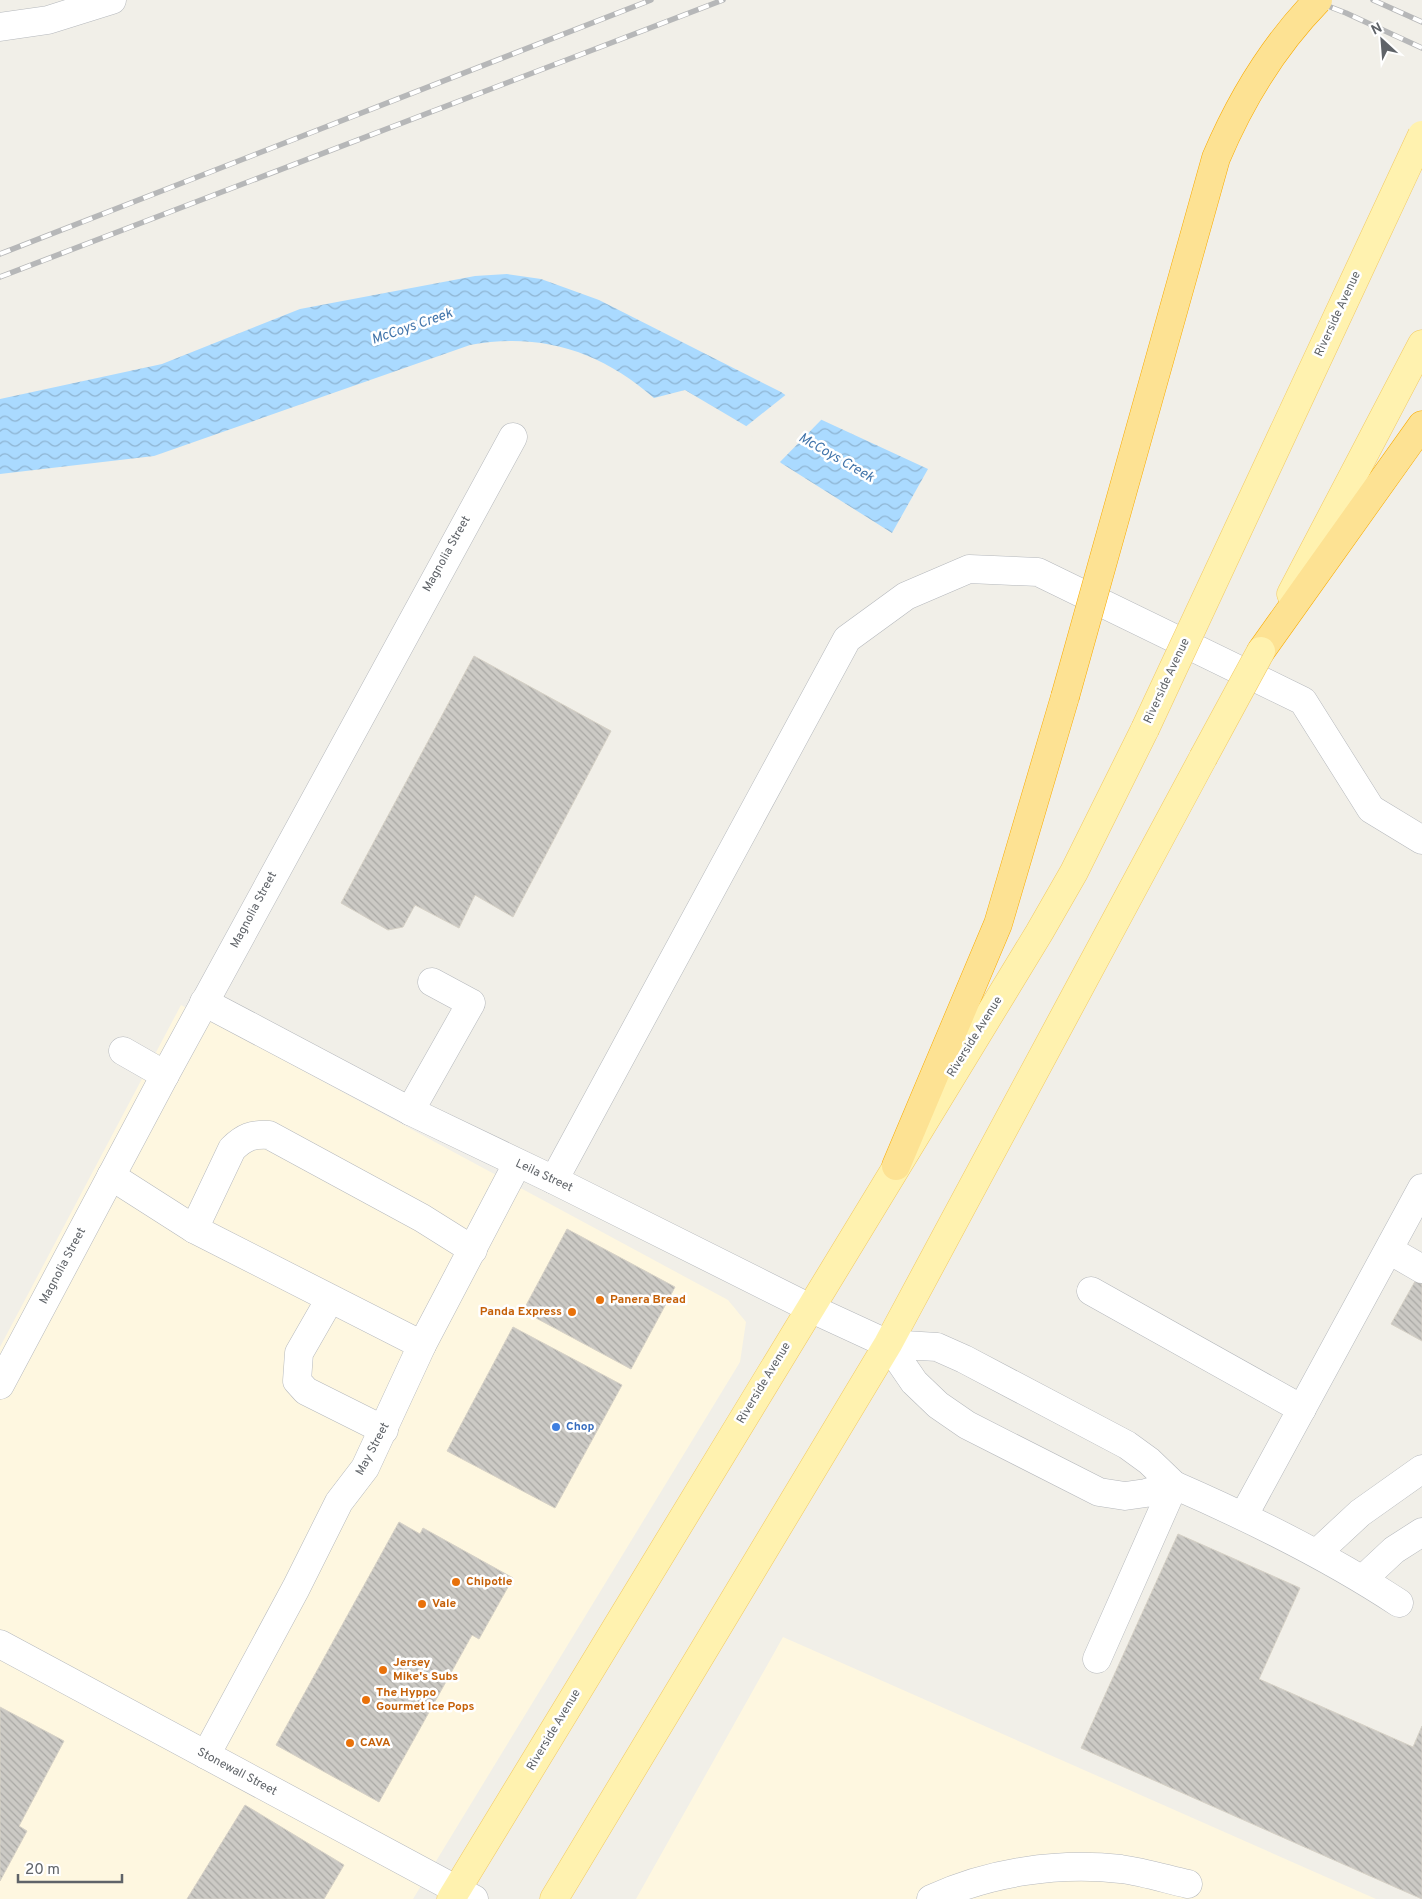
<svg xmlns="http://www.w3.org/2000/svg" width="1422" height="1899" font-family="Overpass,sans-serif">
  <defs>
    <pattern id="water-waves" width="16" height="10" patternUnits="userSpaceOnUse" patternTransform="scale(1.25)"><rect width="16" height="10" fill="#aadaff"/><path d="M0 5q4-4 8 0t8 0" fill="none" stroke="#8eb4d2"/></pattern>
    <pattern id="building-back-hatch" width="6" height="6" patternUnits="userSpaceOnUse" patternTransform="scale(1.25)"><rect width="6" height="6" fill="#cccac5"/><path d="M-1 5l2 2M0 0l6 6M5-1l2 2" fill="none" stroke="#a9a8a4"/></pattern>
  </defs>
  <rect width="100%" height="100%" fill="#f1efe8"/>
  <!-- commercial -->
  <g fill="#fef7e0">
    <path d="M181 1005 728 1300 746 1322 740 1362 413 1899H0V1347Z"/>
    <path d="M783 1637 1376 1899H636Z"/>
  </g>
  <!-- water -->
  <path fill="url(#water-waves)" d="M507 274 541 279 599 300 781 392 822 420 928 469 892 533 781 463 746 426 685 390 654 398C600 351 541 332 470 345L154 456 0 474V399L162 364 300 309 475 276Z"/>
  <!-- pier -->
  <path fill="#f1efe8" d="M788 393 823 418 778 464 744 428Z"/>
  <!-- building -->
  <g fill="url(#building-back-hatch)" stroke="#d6d1c6">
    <path d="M474 656 611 731 513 917 475 895 459 928 415 905 403 927 388 930 341 903Z"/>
    <path d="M567 1229 675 1287 631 1369 523 1311Z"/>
    <path d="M1422 1269V1341L1391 1324Z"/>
    <path d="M513 1327 622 1385 555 1508 447 1451Z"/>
    <path d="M399 1522 420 1534 423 1528 513 1578 479 1639 472 1635 379 1802 276 1745Z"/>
    <path d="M1178 1534 1300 1588 1259 1679 1413 1747 1422 1726V1899L1081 1748Z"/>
    <path d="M0 1707 64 1741 19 1826 27 1831 0 1881Z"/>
    <path d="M245 1805 344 1865 324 1899H187Z"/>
  </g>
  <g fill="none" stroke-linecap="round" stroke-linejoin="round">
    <defs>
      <g id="minor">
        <path d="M0 27 48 20 112 0"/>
        <path d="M204 1002 410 1111 554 1180 810 1308 888 1344 937 1347 964 1359 1127 1445 1149 1461 1174 1485 1146 1493 1125 1496 1099 1492 967 1425 938 1405 914 1382 888 1344"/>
        <path d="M123 1051 165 1075"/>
        <path d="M410 1111 471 1003 432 982"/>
        <path d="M111 1176 194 1229 422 1345"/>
        <path d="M554 1180 847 639 906 596 969 569 1038 572 1303 701 1371 809 1422 840"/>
        <path d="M194 1229 232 1149C244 1137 252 1134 269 1135L422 1218 473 1250"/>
        <path d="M1389 1250 1422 1269"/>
        <path d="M1091 1291 1302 1409"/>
        <path d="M330 1299 299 1353 297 1381 306 1391 384 1430"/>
        <path d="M0 1385 165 1075 513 437"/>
        <path d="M1244 1515 1422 1188"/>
        <path d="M1317 1553 1360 1513 1422 1469"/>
        <path d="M1363 1579 1394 1550 1422 1532"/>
        <path d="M0 1644 474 1899"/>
        <path d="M1097 1659 1174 1485C1252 1519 1328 1556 1399 1603"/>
        <path d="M206 1755 296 1588 339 1502 365 1468 422 1345 517 1164"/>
        <path d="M931 1899C990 1872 1057 1862 1121 1869 1143 1872 1166 1879 1188 1884"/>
      </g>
      <g id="major">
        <path d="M1291 594 1422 344"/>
        <path d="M451 1899 1039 933 1074 872 1145 729"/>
        <path d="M554 1899 888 1344 1203 758"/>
      </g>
      <g id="highway">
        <path d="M1261 651 1422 425"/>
        <path d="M896 1166 998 924 1065 697"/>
      </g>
    </defs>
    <!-- minor casing -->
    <use href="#minor" stroke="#b5b8bc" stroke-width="29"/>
    <!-- major casing -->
    <use href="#major" stroke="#f2c960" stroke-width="29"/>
    <!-- highway casing -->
    <use href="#highway" stroke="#f9ab00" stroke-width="29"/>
    <!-- minor -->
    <use href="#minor" stroke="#fff" stroke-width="28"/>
    <!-- major -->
    <use href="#major" stroke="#fff2af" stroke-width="28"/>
    <!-- highway -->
    <use href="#highway" stroke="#fde293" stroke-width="28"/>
    <defs>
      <g id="rail">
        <path d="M1312 0 1346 13 1422 48"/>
        <path d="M1373 0 1422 22"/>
        <path d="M0 254 651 0"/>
        <path d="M0 277 723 0"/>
      </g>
    </defs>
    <!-- rail casing -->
    <use href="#rail" stroke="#b6b7b8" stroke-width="5.5"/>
    <!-- rail -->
    <use href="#rail" stroke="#fff" stroke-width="4" stroke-dasharray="11" stroke-linecap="butt"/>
    <defs>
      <g id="major-bridge">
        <path d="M1145 729 1422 135"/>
        <path d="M1203 758 1261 651"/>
      </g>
      <path id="highway-bridge" d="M1065 697 1216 158C1241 99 1273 46 1318 0"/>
    </defs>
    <!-- major-bridge casing -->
    <use href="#major-bridge" stroke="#f2c960" stroke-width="29" stroke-linecap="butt"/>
    <!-- highway-bridge casing -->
    <use href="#highway-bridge" stroke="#f9ab00" stroke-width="29" stroke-linecap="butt"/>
    <!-- major-bridge -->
    <use href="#major-bridge" stroke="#fff2af" stroke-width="28"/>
    <!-- highway-bridge -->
    <use href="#highway-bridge" stroke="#fde293" stroke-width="28"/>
  </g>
  <!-- markers -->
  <g fill="#e8710a" stroke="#fff" stroke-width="2">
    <circle cx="600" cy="1300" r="5"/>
    <circle cx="572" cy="1312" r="5"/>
    <circle cx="456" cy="1582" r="5"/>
    <circle cx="422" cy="1604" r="5"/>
    <circle cx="383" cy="1670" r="5"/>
    <circle cx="366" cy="1700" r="5"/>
    <circle cx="350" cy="1743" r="5"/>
  </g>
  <circle fill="#3f7fe0" stroke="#fff" stroke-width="2" cx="556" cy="1427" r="5"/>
  <g text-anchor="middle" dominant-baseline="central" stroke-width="5" stroke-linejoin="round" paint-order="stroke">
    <!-- street labels -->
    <g font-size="12" fill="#5f6368" stroke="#fff">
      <text transform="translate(1338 314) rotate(-65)">Riverside Avenue</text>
      <text transform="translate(447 554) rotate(-61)">Magnolia Street</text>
      <text transform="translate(1167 681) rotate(-65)">Riverside Avenue</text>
      <text transform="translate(254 910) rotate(-62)">Magnolia Street</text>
      <text transform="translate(975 1037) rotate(-58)">Riverside Avenue</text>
      <text transform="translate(544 1176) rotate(25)">Leila Street</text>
      <text transform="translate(63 1266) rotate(-62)">Magnolia Street</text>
      <text transform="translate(764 1383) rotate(-59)">Riverside Avenue</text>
      <text transform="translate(373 1449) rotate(-62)">May Street</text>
      <text transform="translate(554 1730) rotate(-59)">Riverside Avenue</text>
      <text transform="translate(237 1772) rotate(28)">Stonewall Street</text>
    </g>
    <!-- food labels -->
    <g font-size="12" font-weight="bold" fill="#c56008" stroke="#fff" text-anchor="start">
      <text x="610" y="1300">Panera Bread</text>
      <text x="562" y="1312" text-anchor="end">Panda Express</text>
      <text x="466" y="1582">Chipotle</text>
      <text x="432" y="1604">Vale</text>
      <text x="393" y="1663">Jersey<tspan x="393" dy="14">Mike's Subs</tspan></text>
      <text x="376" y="1693">The Hyppo<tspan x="376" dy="14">Gourmet Ice Pops</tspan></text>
      <text x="360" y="1743">CAVA</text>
    </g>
    <!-- shop labels -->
    <g font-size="12" font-weight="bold" fill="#366cbe" stroke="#fff" text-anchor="start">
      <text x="566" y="1427">Chop</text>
    </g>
    <!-- water labels -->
    <g font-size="14" font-style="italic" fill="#4174aa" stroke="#fff">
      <text transform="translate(412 327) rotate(-19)">McCoys Creek</text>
      <text transform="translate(836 458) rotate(30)">McCoys Creek</text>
    </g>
  </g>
  <!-- north arrow -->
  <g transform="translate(1382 40) rotate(334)" stroke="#ffffff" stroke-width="4" paint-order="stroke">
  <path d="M0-4L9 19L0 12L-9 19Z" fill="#5f6368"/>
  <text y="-8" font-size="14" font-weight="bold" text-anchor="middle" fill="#5f6368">N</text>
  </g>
  <!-- scale -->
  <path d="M18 1874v8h104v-8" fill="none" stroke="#5f6368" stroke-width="2.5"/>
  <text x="25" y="1874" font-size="15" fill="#5f6368" stroke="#ffffff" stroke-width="4" paint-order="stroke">20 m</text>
</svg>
